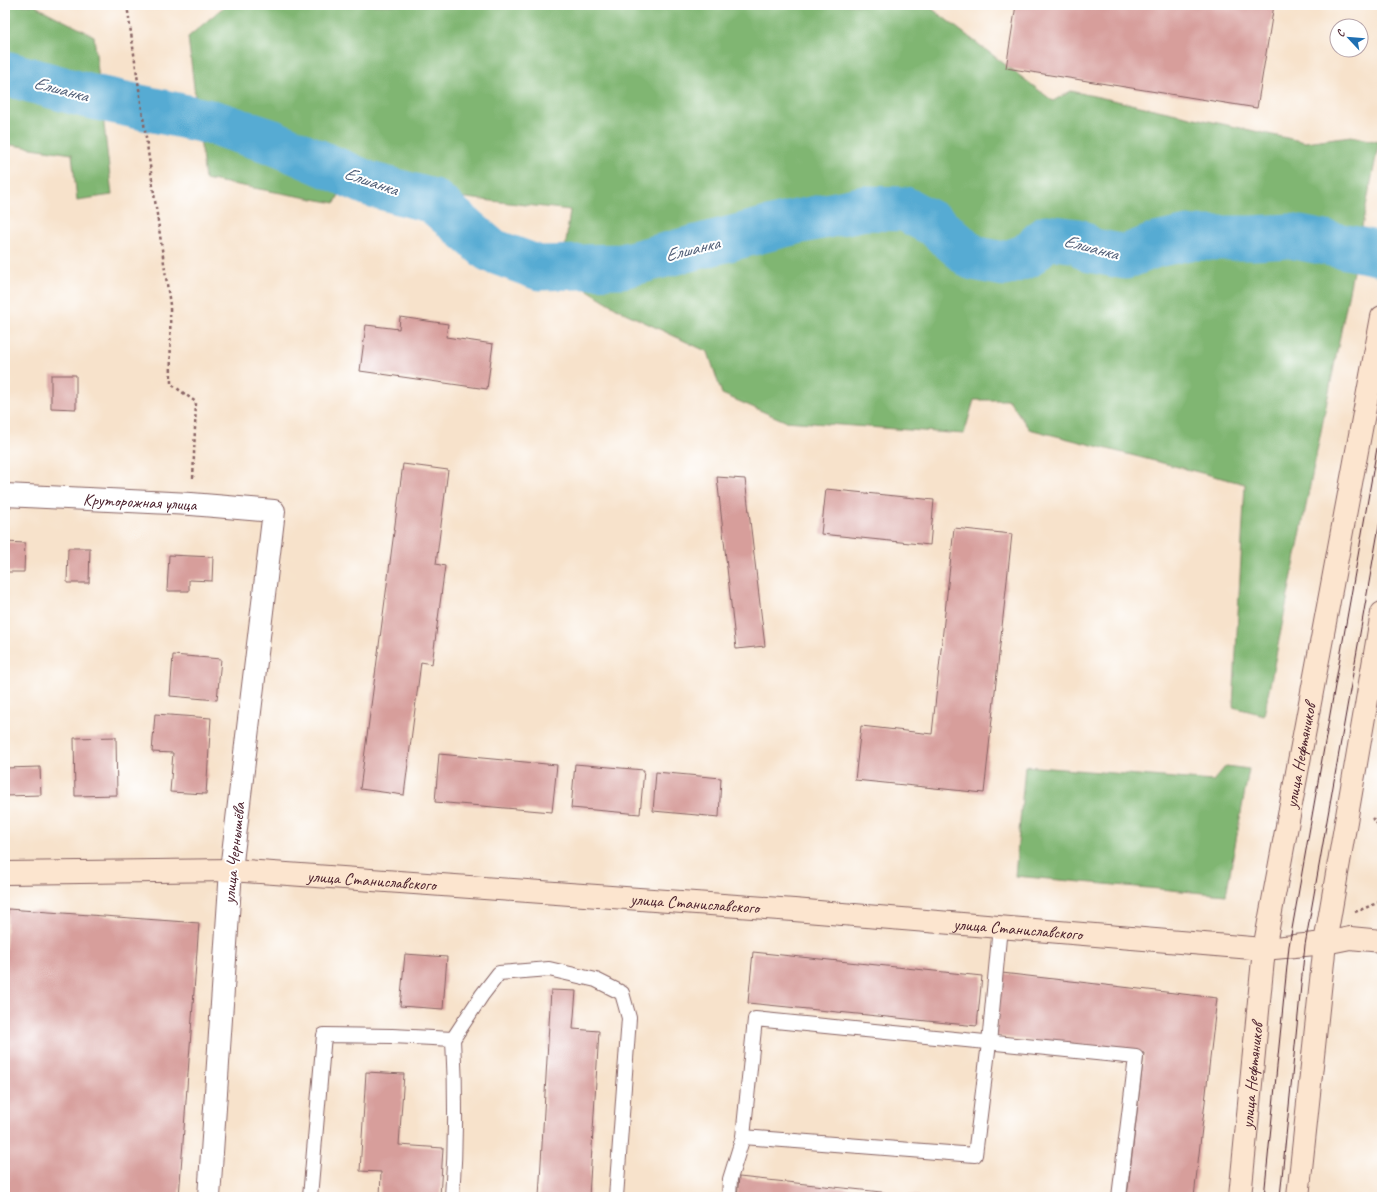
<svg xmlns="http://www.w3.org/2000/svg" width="1387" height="1202" font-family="Caveat,sans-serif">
  <rect width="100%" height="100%" fill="#fff"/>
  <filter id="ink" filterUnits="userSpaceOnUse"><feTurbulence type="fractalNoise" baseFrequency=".025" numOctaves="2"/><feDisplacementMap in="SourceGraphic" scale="8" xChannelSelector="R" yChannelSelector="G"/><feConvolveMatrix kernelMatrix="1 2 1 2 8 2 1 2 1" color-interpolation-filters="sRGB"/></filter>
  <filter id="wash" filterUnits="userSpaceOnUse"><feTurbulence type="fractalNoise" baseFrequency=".012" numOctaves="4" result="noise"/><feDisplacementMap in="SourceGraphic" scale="16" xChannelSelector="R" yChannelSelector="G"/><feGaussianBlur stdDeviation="0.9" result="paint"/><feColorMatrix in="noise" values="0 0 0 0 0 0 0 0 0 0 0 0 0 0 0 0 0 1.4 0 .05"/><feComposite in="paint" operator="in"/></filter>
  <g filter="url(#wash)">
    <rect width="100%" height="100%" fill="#f7e2cb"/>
    <!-- forest -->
    <g fill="#80b672" stroke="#656a4e">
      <path d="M5 5H36L37 7 94 36 112 195 77 200 72 154 5 144Z"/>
      <path d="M226 5H927L1053 101 1071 91 1305 142 1351 136 1379 142 1264 715 1233 707 1245 484 1029 429 1009 400H974L964 434 785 421 722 394 708 352 623 312 562 274 570 210 344 184 335 203 205 179 188 37Z"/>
      <path d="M1025 766 1213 781 1226 766 1249 769 1226 895 1015 876Z"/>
    </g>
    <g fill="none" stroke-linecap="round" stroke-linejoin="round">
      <!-- river -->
      <path stroke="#57abd3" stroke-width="45" d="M5 73 88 96 215 123 273 142 369 184 433 201 490 250 539 268 622 266 792 223 865 208 905 209 935 225 973 258 1004 264 1027 256 1047 237 1078 241 1090 250 1125 257 1156 245 1188 238H1253L1290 236 1382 254"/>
    </g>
    <g id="blocks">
      <!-- building -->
      <g fill="#d79e9b">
        <path d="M1016 5H1274L1257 108 1006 68Z"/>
        <path d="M400 317 448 324 446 337 493 344 487 389 360 371 366 325 399 329Z"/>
        <path d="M51 375H76V409L51 408Z"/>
        <path d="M403 464 448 470 436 564 445 566 432 664 421 662 404 795 360 789Z"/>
        <path d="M717 477 745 479 765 646 736 649Z"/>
        <path d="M826 489 934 500 930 545 821 534Z"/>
        <path d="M954 528 1012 534 984 793 855 780 861 726 932 734Z"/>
        <path d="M5 542 25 543 24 572H5Z"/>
        <path d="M68 548H90L89 583H67Z"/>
        <path d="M169 555 213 557 212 581 189 580V591H167Z"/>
        <path d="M173 655 221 659 217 700 170 696Z"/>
        <path d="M155 714 211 718 206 794 170 792 173 753 152 752Z"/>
        <path d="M116 737 117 795 75 796 74 738Z"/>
        <path d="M439 754 557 765 552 812 435 802Z"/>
        <path d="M575 764 644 770 640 814 571 808Z"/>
        <path d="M40 767 41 795 5 796V768Z"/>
        <path d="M656 772 721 778 719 817 653 811Z"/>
        <path d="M8 909 199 923 179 1197H5V955Z"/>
        <path d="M753 952 982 976 977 1026 748 1003Z"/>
        <path d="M405 954 447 957 443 1009 400 1006Z"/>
        <path d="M1002 973 1217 998 1194 1197H1127L1144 1053 995 1036Z"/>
        <path d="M551 990 576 991 573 1029 599 1031 589 1197H539Z"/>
        <path d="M366 1072 404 1074 399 1145 443 1148 440 1197H380L381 1172 360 1171Z"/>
        <path d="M739 1177 919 1196V1197H737Z"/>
      </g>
    </g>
  </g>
  <g filter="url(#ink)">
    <use href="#blocks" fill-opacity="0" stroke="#876363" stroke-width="1"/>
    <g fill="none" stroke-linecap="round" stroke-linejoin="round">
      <defs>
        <g id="lane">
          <path d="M453 1039 482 995 499 973 549 969 596 980 622 993 629 1018 616 1197"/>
          <path d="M743 1137 975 1155 989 1043 1000 927"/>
          <path d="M310 1197 324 1035 392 1036 453 1039C456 1092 456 1145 452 1197"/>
          <path d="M729 1197 730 1179 743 1137 755 1019 1136 1057 1119 1197"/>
        </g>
        <g id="street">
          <path id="s1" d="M5 495 191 504 274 511 231 870 209 1197"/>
        </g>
        <g id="secondary">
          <path id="s2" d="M5 873 231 870 794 910 1264 949 1325 943 1350 938 1382 941"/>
          <path id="s3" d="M1240 1197 1264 949 1382 317"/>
          <path d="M1298 1197 1325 943 1382 613"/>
        </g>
      </defs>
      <!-- lane casing -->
      <use href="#lane" stroke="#876363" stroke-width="16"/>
      <!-- street casing -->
      <use href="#street" stroke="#876363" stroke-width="24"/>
      <!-- secondary casing -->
      <use href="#secondary" stroke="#876363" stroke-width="24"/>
      <!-- path -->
      <g stroke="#876363" stroke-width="2.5" stroke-dasharray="3 3" stroke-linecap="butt">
        <path d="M127 5 170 305 171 384 196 402 193 480"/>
        <path d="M1372 818 1382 829"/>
        <path d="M1355 912 1382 901"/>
      </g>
      <!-- lane -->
      <use href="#lane" stroke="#fff" stroke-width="14"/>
      <!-- street -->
      <use href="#street" stroke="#fff" stroke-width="22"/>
      <!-- secondary -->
      <use href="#secondary" stroke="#fce5cf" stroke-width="22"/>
      <!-- tram -->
      <g stroke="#4a1f2b" stroke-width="1">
        <path d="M1264 1197 1289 946 1382 420"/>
        <path d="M1280 1197 1305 945 1382 509"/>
      </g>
    </g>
  </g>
  <g text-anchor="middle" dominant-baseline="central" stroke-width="4" stroke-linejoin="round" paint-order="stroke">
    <!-- street labels -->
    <g font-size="17" fill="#4a1f2b" stroke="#fff">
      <text stroke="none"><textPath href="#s1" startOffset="135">Круторожная улица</textPath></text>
      <text stroke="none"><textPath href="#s3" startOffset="446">улица Нефтяников</textPath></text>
      <text transform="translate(234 853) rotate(-84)">улица Чернышёва</text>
      <text stroke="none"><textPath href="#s2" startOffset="367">улица Станиславского</textPath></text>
      <text stroke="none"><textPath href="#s2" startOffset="691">улица Станиславского</textPath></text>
      <text stroke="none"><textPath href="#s2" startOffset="1015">улица Станиславского</textPath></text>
      <text stroke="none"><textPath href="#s3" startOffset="122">улица Нефтяников</textPath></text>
    </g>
    <!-- water labels -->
    <g font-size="18" font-style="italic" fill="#505e77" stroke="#fff">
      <text transform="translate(61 89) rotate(15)">Елшанка</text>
      <text transform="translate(371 181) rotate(19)">Елшанка</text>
      <text transform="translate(1091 247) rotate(15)">Елшанка</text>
      <text transform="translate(692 249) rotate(-14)">Елшанка</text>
    </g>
  </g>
  <!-- margin -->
  <rect width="1387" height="1202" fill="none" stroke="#fff" stroke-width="20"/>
  <!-- north arrow -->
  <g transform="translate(1349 38) rotate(296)"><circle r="19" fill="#ffffff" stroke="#b7a5aa"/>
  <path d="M0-3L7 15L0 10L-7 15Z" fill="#1f6fb2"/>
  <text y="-6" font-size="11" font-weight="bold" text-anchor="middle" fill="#4a1f2b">С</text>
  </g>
</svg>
